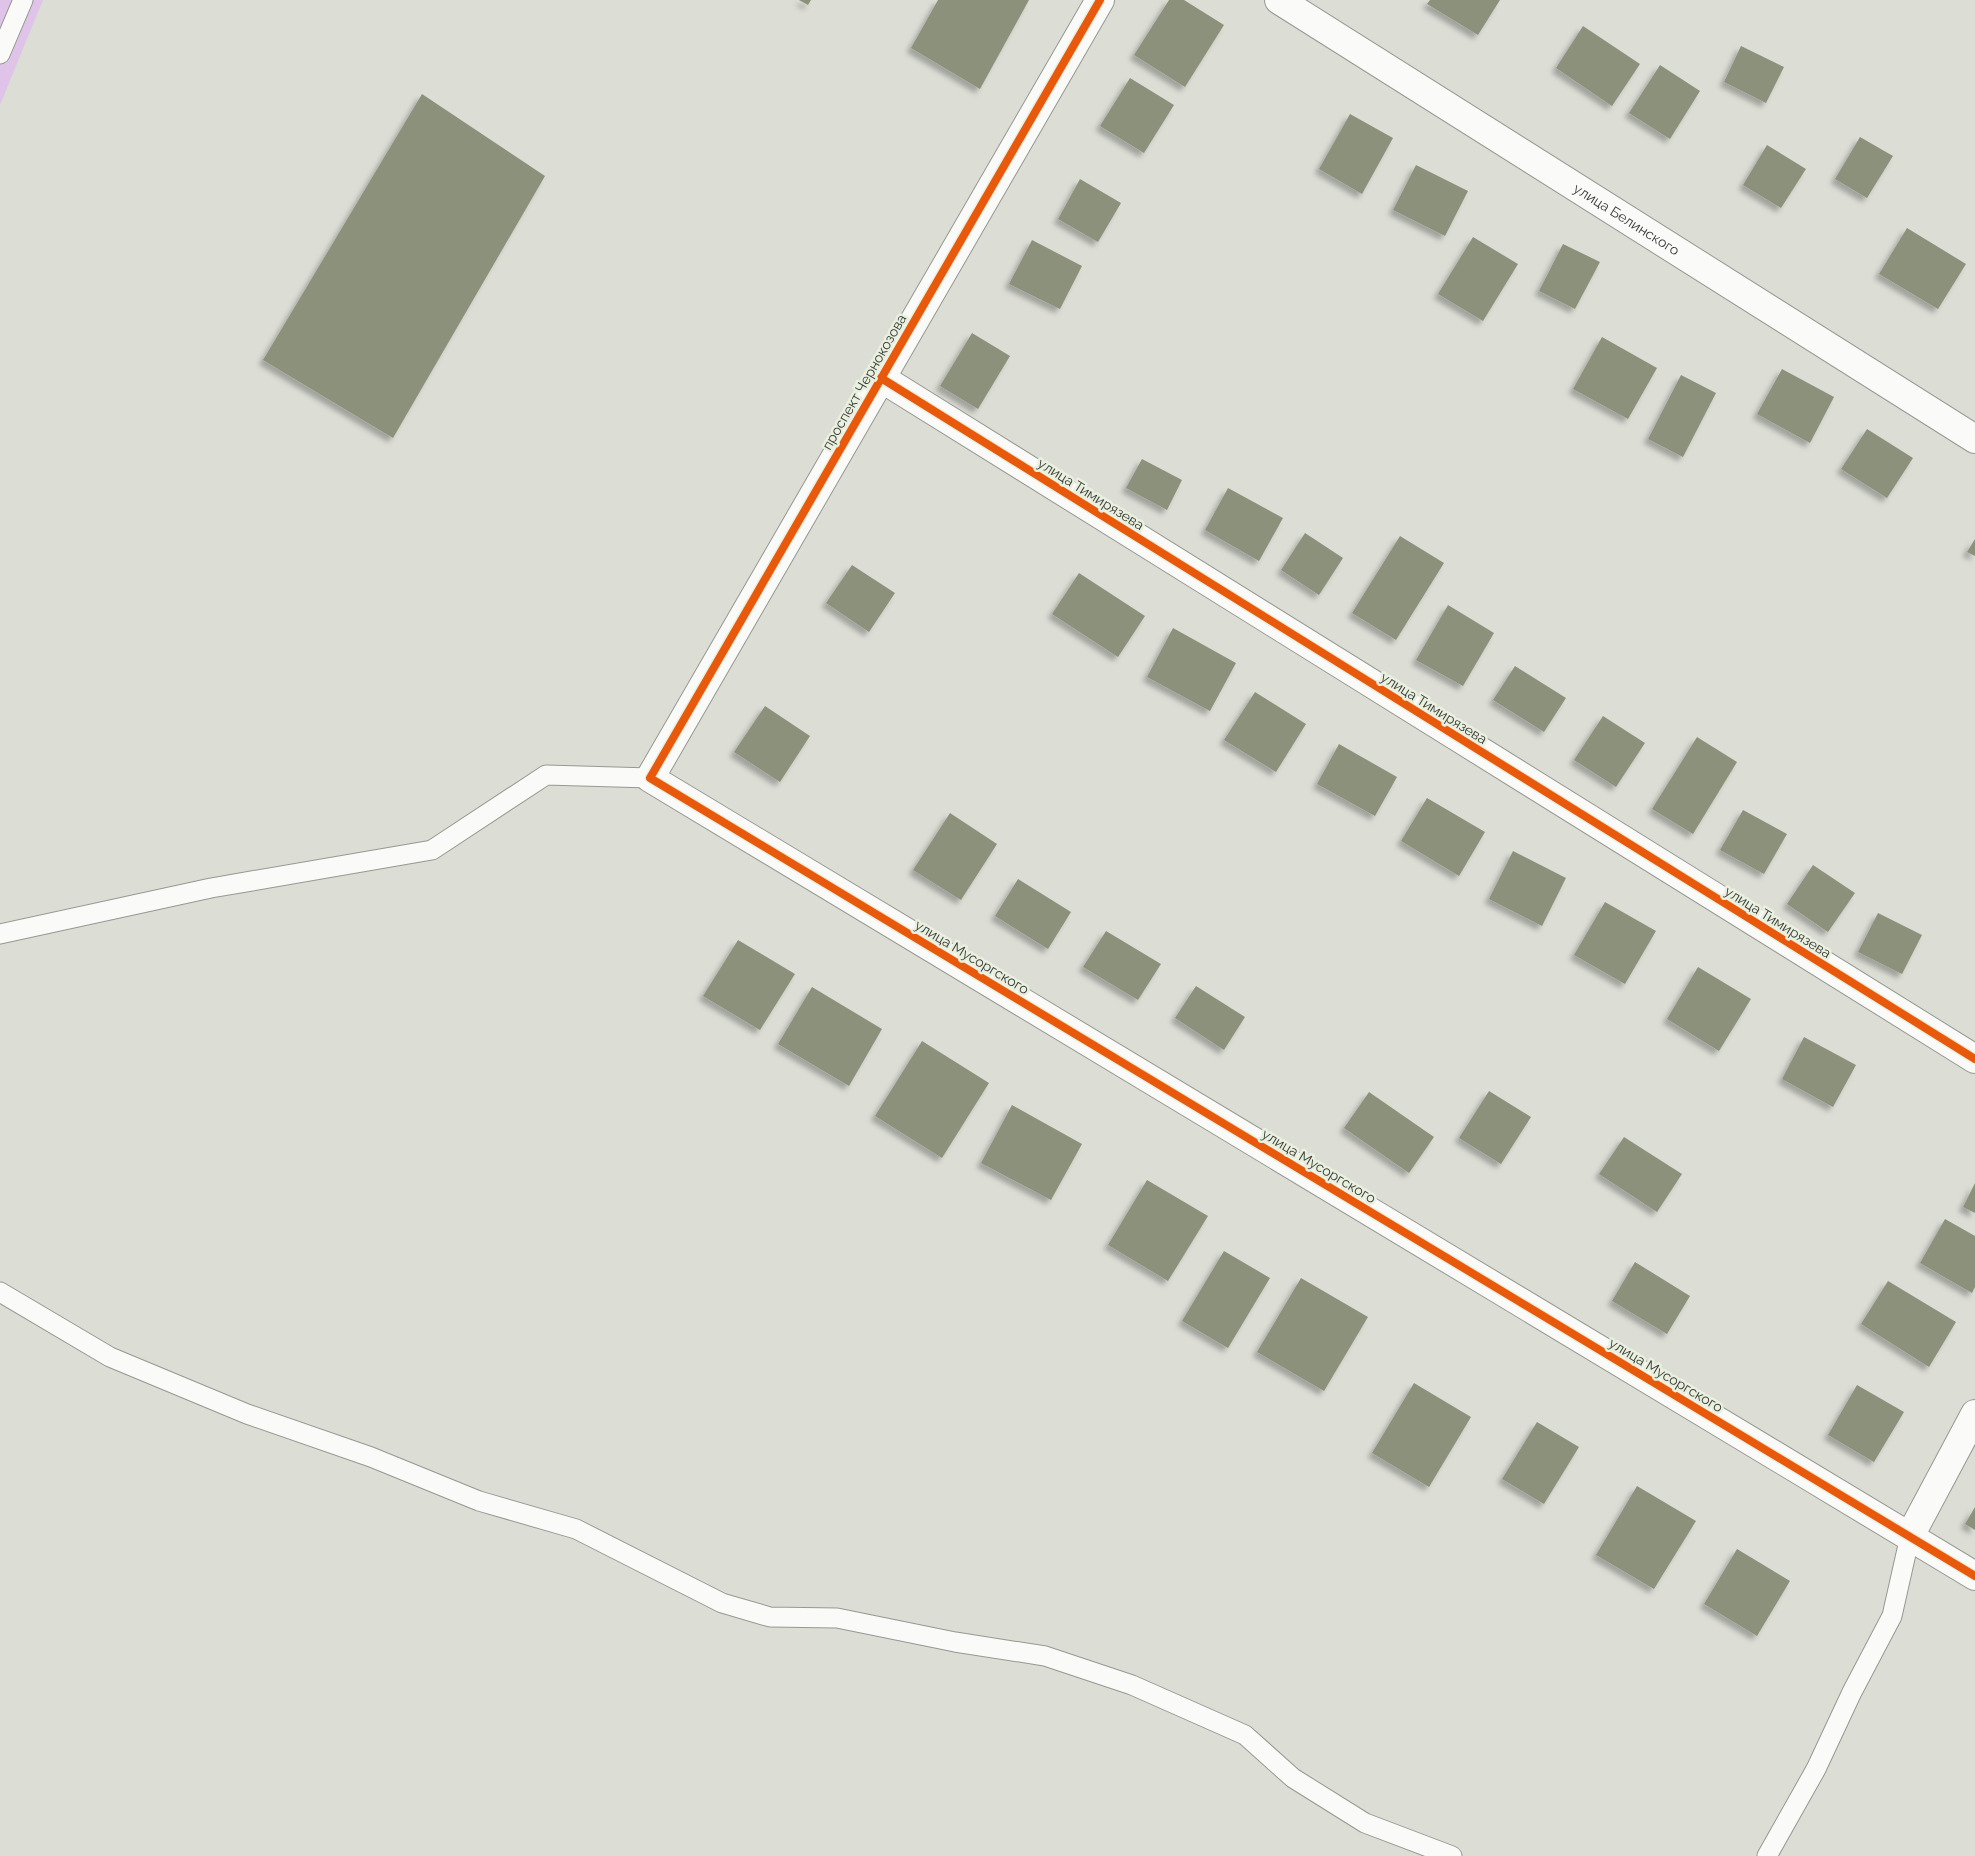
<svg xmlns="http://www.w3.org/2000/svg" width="1975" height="1856" font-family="Raleway,sans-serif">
  <defs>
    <filter id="shadow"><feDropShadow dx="-4.5" dy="4.5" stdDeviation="2.5" flood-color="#0004"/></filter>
  </defs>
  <rect width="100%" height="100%" fill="#dcded6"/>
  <!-- green -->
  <path fill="#dfc3e9" d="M0 0H43L0 105Z"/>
  <!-- building -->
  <g fill="#8c917b" filter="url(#shadow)">
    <path d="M799 0H811L808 5Z"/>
    <path d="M938 0H1029L980 89 911 48Z"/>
    <path d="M1169 0H1184L1224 25 1185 87 1134 55Z"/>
    <path d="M1430 0H1500L1478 35 1427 4Z"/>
    <path d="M1583 26 1640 64 1612 106 1556 68Z"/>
    <path d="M1741 46 1784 67 1766 103 1724 82Z"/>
    <path d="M1660 65 1700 91 1670 139 1629 113Z"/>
    <path d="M1130 78 1174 105 1144 153 1100 126Z"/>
    <path d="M422 94 545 176 393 438 263 360Z"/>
    <path d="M1350 114 1393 138 1362 194 1319 169Z"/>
    <path d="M1860 137 1893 156 1867 198 1835 179Z"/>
    <path d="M1767 145 1806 169 1781 208 1743 185Z"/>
    <path d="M1416 165 1468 191 1445 236 1393 210Z"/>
    <path d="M1080 179 1121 203 1098 242 1058 219Z"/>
    <path d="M1907 228 1966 264 1938 309 1879 274Z"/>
    <path d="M1473 237 1518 264 1483 321 1438 294Z"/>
    <path d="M1032 240 1082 266 1060 309 1009 284Z"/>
    <path d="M1563 244 1600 262 1575 309 1539 291Z"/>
    <path d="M972 333 1010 356 978 409 940 386Z"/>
    <path d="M1602 337 1657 368 1628 419 1573 389Z"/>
    <path d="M1782 369 1834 397 1810 443 1757 414Z"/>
    <path d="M1681 375 1716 393 1683 457 1648 439Z"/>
    <path d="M1867 429 1913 458 1887 498 1841 469Z"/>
    <path d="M1142 459 1182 480 1167 510 1126 488Z"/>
    <path d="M1228 488 1283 518 1259 561 1205 530Z"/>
    <path d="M1305 533 1343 558 1319 595 1281 570Z"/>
    <path d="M1400 536 1444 563 1396 640 1352 613Z"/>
    <path d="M1975 539V556L1967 552Z"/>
    <path d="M852 565 895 593 869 632 826 603Z"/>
    <path d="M1079 573 1145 616 1118 657 1052 614Z"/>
    <path d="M1448 605 1494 633 1463 686 1416 660Z"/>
    <path d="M1173 628 1236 663 1210 711 1147 677Z"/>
    <path d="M1515 666 1566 698 1544 732 1493 700Z"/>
    <path d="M1255 692 1306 724 1276 772 1224 740Z"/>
    <path d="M765 706 810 736 780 782 734 752Z"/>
    <path d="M1603 716 1645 743 1616 787 1574 760Z"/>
    <path d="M1697 737 1737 762 1693 834 1652 809Z"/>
    <path d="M1339 744 1397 777 1375 816 1317 784Z"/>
    <path d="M1427 798 1485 832 1459 876 1401 841Z"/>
    <path d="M1743 810 1787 834 1764 874 1720 850Z"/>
    <path d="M950 813 997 844 961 900 913 870Z"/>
    <path d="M1513 851 1566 878 1542 926 1489 899Z"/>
    <path d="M1813 865 1855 893 1828 932 1787 904Z"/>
    <path d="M1018 879 1071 912 1048 949 995 916Z"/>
    <path d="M1605 902 1656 931 1625 984 1574 955Z"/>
    <path d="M1878 913 1922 935 1902 974 1858 952Z"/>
    <path d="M1106 931 1161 964 1138 1000 1083 967Z"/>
    <path d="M738 940 795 974 760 1030 703 996Z"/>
    <path d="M1698 967 1751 999 1719 1051 1667 1019Z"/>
    <path d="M1196 986 1245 1017 1224 1050 1175 1018Z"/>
    <path d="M812 987 882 1029 849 1086 778 1044Z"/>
    <path d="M1804 1037 1856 1065 1833 1107 1782 1079Z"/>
    <path d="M922 1041 989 1083 942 1158 875 1116Z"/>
    <path d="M1489 1091 1531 1117 1501 1164 1459 1138Z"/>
    <path d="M1369 1092 1434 1137 1409 1173 1344 1128Z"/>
    <path d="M1012 1105 1082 1144 1051 1200 981 1163Z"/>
    <path d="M1624 1137 1682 1174 1657 1212 1599 1174Z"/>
    <path d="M1147 1180 1208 1216 1168 1281 1108 1245Z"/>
    <path d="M1975 1183V1213L1963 1207Z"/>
    <path d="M1945 1219 1975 1236V1287L1972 1293 1920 1263Z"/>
    <path d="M1224 1251 1270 1278 1228 1348 1182 1321Z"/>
    <path d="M1635 1262 1690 1296 1667 1334 1612 1301Z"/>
    <path d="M1301 1278 1368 1317 1324 1391 1257 1352Z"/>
    <path d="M1888 1281 1956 1322 1929 1367 1861 1324Z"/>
    <path d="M1414 1383 1471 1417 1429 1487 1372 1453Z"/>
    <path d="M1857 1385 1904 1412 1874 1462 1828 1435Z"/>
    <path d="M1537 1422 1579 1447 1544 1504 1502 1479Z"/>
    <path d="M1637 1486 1696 1521 1654 1589 1596 1555Z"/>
    <path d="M1975 1507V1530L1965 1524Z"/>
    <path d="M1737 1549 1790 1581 1757 1636 1704 1604Z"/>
  </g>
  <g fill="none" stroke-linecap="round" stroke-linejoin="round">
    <defs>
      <g id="service">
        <path d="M0 54 23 0"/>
        <path d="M0 934 211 888 432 850 546 775 650 778"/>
        <path d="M0 1292 110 1357 247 1414 371 1457 479 1501 576 1529 722 1603 770 1617 837 1618 955 1642 1045 1656 1132 1685 1245 1735 1293 1778 1365 1823 1452 1856"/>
        <path d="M1767 1856 1816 1769 1852 1692 1892 1616 1910 1536"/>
      </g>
      <g id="minor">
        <path d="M1100 0 650 778 1975 1576"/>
        <path id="s1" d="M1279 0 1975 439"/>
        <path d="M881 378 1975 1059"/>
        <path d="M1910 1536 1975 1414"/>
      </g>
    </defs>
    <!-- service casing -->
    <use href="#service" stroke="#969891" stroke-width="21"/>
    <!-- minor casing -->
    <use href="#minor" stroke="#969891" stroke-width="30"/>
    <!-- service -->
    <use href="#service" stroke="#fafaf9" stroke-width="19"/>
    <!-- minor -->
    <use href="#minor" stroke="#fafaf9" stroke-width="28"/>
    <defs>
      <g id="cycleway">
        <path d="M1100 0 650 778 1975 1576"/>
        <path d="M881 378 1975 1059"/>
      </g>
    </defs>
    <!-- cycleway casing -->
    <use href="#cycleway" stroke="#eaf0e0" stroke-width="11"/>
    <!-- cycleway -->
    <use href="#cycleway" stroke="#e8590c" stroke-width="8"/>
  </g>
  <g text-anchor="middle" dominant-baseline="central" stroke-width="5" stroke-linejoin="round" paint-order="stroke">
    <!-- street labels -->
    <g font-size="14" fill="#363933" stroke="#eaf0e0">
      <text stroke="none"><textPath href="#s1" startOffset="411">улица Белинского</textPath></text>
      <text transform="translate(864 382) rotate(-60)">проспект Чернокозова</text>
      <text transform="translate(1091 494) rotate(32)">улица Тимирязева</text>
      <text transform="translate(1434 708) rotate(32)">улица Тимирязева</text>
      <text transform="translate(1778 922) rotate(32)">улица Тимирязева</text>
      <text transform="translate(972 957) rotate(31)">улица Мусоргского</text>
      <text transform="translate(1319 1166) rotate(31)">улица Мусоргского</text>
      <text transform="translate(1666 1375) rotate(31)">улица Мусоргского</text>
    </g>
  </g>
</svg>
